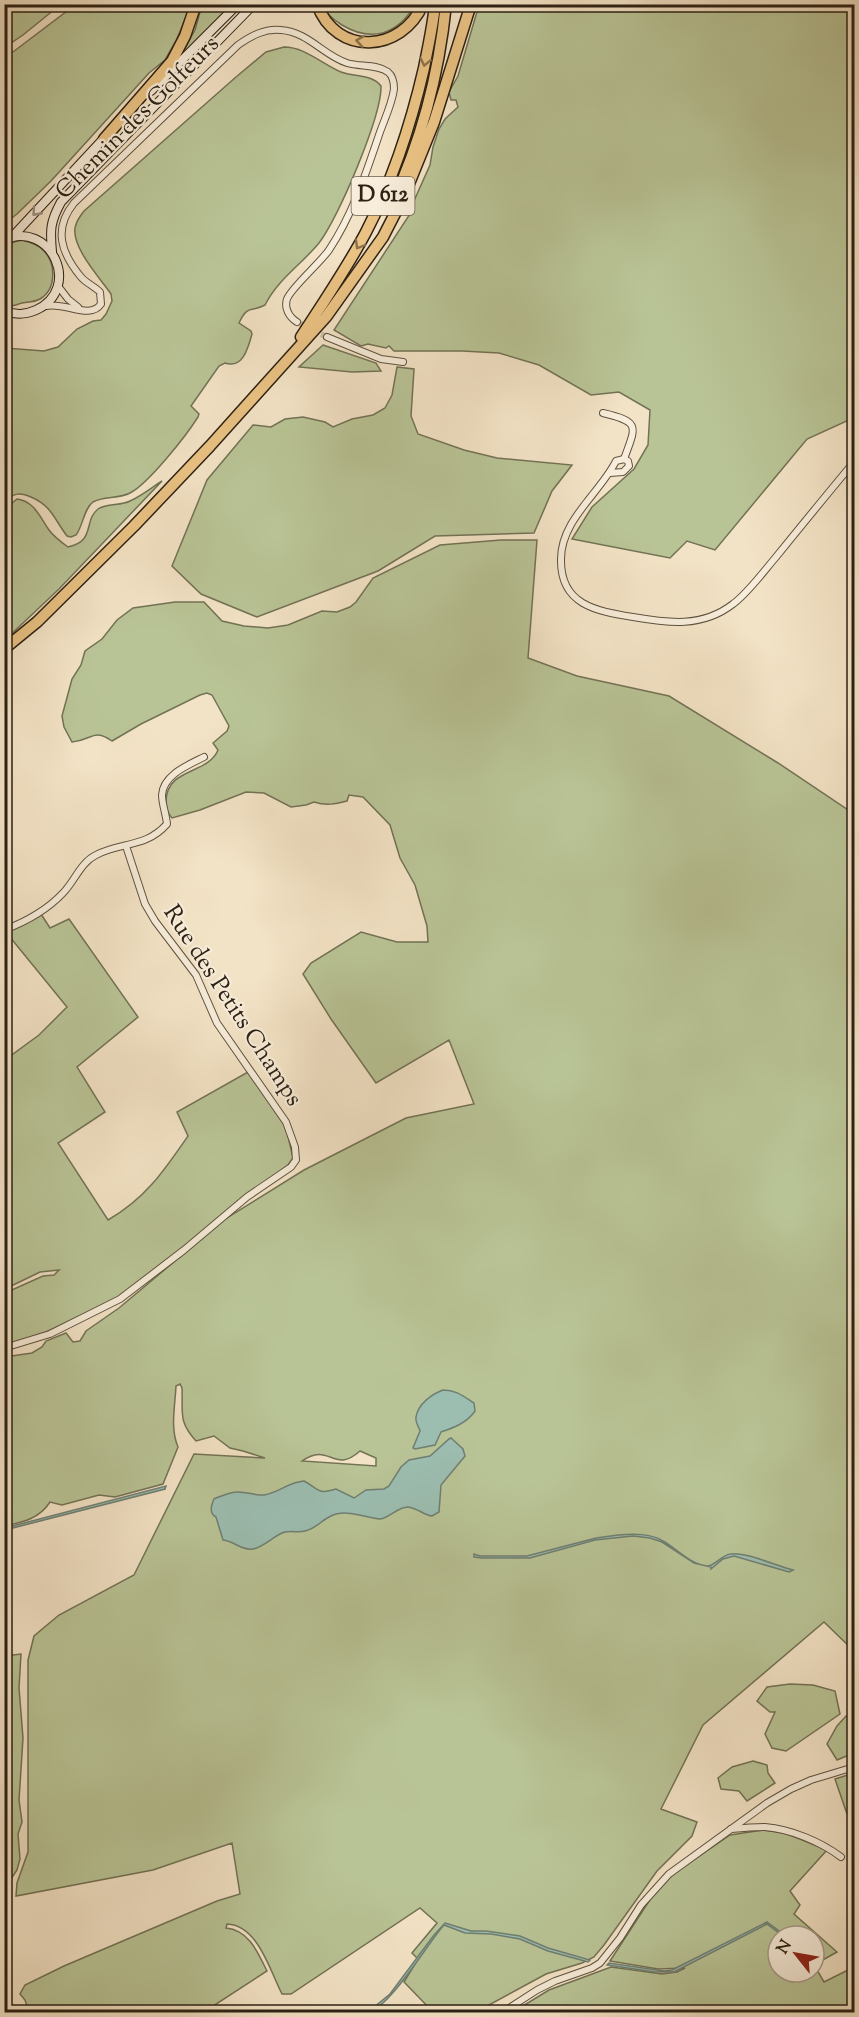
<svg xmlns="http://www.w3.org/2000/svg" width="859" height="2017" font-family="'Sorts Mill Goudy',serif">
  <rect width="100%" height="100%" fill="#f3e3c6"/>
  <filter id="stains"><feTurbulence type="fractalNoise" baseFrequency=".00333" numOctaves="4"/><feColorMatrix values="0 0 0 0 .2 0 0 0 0 .09 0 0 0 0 .02 0 0 0 .5 -.17"/></filter>
  <radialGradient id="worn" r=".72"><stop offset=".6" stop-color="#630" stop-opacity="0"/><stop offset="1" stop-color="#630" stop-opacity=".3"/></radialGradient>
  <!-- green -->
  <g fill="#b9c496" stroke="#727255" stroke-width="1.5" fill-rule="evenodd">
    <path d="M5 4H60V5L23 35 5 47Z"/>
    <path d="M75 5H191L176 41 165 60 149 73 51 181 17 214 5 223V58Z"/>
    <path d="M202 5H231L178 60 195 30Z"/>
    <path d="M322 5H415C398 34 372 43 342 25 334 20 326 14 322 5Z"/>
    <path d="M479 5H854V412L849 420 807 439 715 550 687 541 670 558 572 539 592 507 634 469 648 445 650 410 619 392 591 395 539 365 499 353 462 351H394L389 346 386 348 368 344 361 346 334 330 410 214 409 212 430 165 433 147 439 129 445 119 458 107 456 100H451L449 92 458 76Z"/>
    <path d="M284 47C305 47 322 64 341 72 354 77 372 74 381 86 382 115 338 219 319 243 301 265 278 279 265 305 250 313 248 304 239 323L251 331 252 334C248 348 243 369 225 363L219 366 191 406 199 414 198 417C186 436 148 484 130 493 119 499 103 496 93 502 84 508 83 526 76 535L71 537 67 536C54 519 52 506 31 497 20 492 14 493 5 501V348L44 351 58 347 77 329 93 321 101 320 106 314 112 301 111 294C100 278 72 248 75 228 76 222 80 216 84 211L236 77 266 52Z"/>
    <path d="M22 240C30 242 37 244 43 250 56 262 57 289 40 299 33 303 29 301 22 303 15 305 13 307 5 306V247L14 242Z"/>
    <path d="M323 345 376 363 381 371 352 372 299 367Z"/>
    <path d="M397 367 414 369 411 416 418 434 464 450 497 458 572 465 552 491 534 533 435 536 378 571 257 617 201 594 172 566 207 480 253 425 271 427 285 419 303 417 325 422 333 427 352 419 373 415 385 408 392 395Z"/>
    <path d="M162 481 59 589 5 640 6 508 17 499C34 501 40 517 49 530 54 537 61 542 68 547 96 541 83 521 98 509 107 503 121 506 130 501 141 496 151 488 162 481Z"/>
    <path d="M501 540H537L528 658 577 676 669 696 778 763 854 814V1651L824 1622 703 1725 661 1809 697 1822 692 1836 657 1871 604 1945 594 1957 582 1963 546 1974 476 2012H433L404 1982 418 1959 412 1953 437 1923 420 1908 291 1994H282C270 1971 258 1925 227 1924L226 1928C249 1930 258 1953 267 1971L204 2012H29L25 2000 20 1994 25 1985 64 1966 217 1901 240 1894 232 1843 153 1870 16 1896 17 1883 28 1852V1660L34 1636 59 1615 134 1575 194 1454 265 1458 243 1451 230 1448 214 1436 196 1441C178 1421 183 1413 182 1388L180 1384 176 1386C175 1407 170 1428 178 1447L163 1484 115 1497 99 1495 62 1505 50 1502C39 1519 23 1522 5 1526V1357L32 1353 42 1347 46 1341 66 1333 73 1342 80 1341 86 1331 119 1308 225 1219 304 1170 406 1118 474 1104 449 1040 376 1083 331 1019 303 974 311 963 361 932 397 942H428L427 926 415 885 400 858 390 825 363 797 349 795 347 801C335 804 327 806 314 802L306 805 291 807 264 793 246 792 200 810 172 818C167 813 166 808 166 801 167 767 208 775 218 750L213 743 227 731 229 726 212 695 207 693 200 695 141 724 112 741C93 728 93 740 72 742L64 727 62 716 72 679 81 665 85 651 102 639 117 620 133 608 175 602H204L222 621 244 626 268 628 288 625 322 611 337 612 350 607 356 602 373 578 440 545ZM360 1451 376 1458V1466L302 1461C330 1441 333 1475 360 1451Z"/>
    <path d="M41 914 50 928 69 919 138 1017 77 1067 105 1112 58 1143 108 1220C145 1199 164 1171 188 1136L177 1112 248 1072 286 1127 293 1158 288 1165 121 1296 44 1333 5 1346V1293L43 1276 54 1275 59 1270 40 1272 5 1289V1060L39 1035 67 1007 5 931Z"/>
    <path d="M21 1654 19 1688 23 1738 19 1800 22 1822 18 1834 20 1859 17 1870 5 1888V1656Z"/>
    <path d="M790 1684 813 1685 835 1691 840 1714 786 1751 772 1748 765 1734 775 1712H770L757 1701 767 1687Z"/>
    <path d="M846 1716 854 1718V1753L837 1760 827 1744 837 1726Z"/>
    <path d="M753 1761 767 1765 768 1773 775 1783 747 1801 739 1791 721 1789 718 1778 732 1767Z"/>
    <path d="M854 1773V1811L847 1814 835 1779Z"/>
    <path d="M763 1830 785 1833 827 1850 790 1891 800 1905 794 1914 837 1952 814 1965V1936H778V1972H814V1965L824 1982 854 1967V2003L847 2009 849 2012H513L549 1990 611 1967 662 1974 677 1972 685 1968 658 1969 610 1961 655 1892 669 1877 730 1835Z"/>
  </g>
  <!-- water -->
  <g fill="#9cbeb1" stroke="#6f7f72" stroke-width="1.5">
    <path d="M443 1390C456 1390 463 1396 474 1403L475 1411C467 1423 453 1428 441 1432L435 1445 415 1449 413 1448 420 1431C419 1427 415 1422 416 1417 418 1404 432 1394 443 1390Z"/>
    <path d="M451 1438 463 1449 465 1456 441 1485 439 1512 432 1516C424 1515 417 1508 408 1507 397 1507 390 1518 380 1519 364 1517 344 1508 329 1517 321 1521 315 1529 305 1531 298 1533 290 1530 282 1533 273 1537 263 1547 253 1549 242 1551 234 1541 223 1540L216 1517C209 1513 211 1506 214 1499 218 1497 232 1492 236 1492 246 1491 255 1496 264 1495 279 1493 288 1482 304 1481 319 1489 317 1495 336 1489L354 1498 366 1490 384 1489 389 1486 401 1467 409 1460 430 1456 449 1439Z"/>
    <path d="M166 1486 165 1489 5 1530V1528Z"/>
    <path d="M618 1535C632 1534 651 1533 663 1541 677 1549 690 1564 707 1566 715 1566 721 1555 731 1554 747 1552 776 1566 793 1570L789 1572 734 1556 723 1559 711 1569V1567L694 1563 662 1542 650 1538 633 1536 595 1540 530 1558H482L474 1557V1554L480 1556H527L596 1538Z"/>
    <path d="M767 1922 786 1936H783L767 1924 674 1972H655L607 1965 609 1963 664 1971 672 1970Z"/>
    <path d="M445 1923 471 1931H486L520 1936 548 1948 590 1960 588 1962 548 1951 520 1939 491 1934 465 1933 444 1925C427 1944 390 2008 368 2012L390 1994 434 1935Z"/>
  </g>
  <g fill="none" stroke-linecap="round" stroke-linejoin="round">
    <!-- minor-tunnel -->
    <path stroke="#cbbca2" stroke-width="6" stroke-dasharray="6 3" stroke-linecap="butt" d="M297 322 327 337"/>
    <defs>
      <g id="minor">
        <path d="M58 286 68 299 78 307"/>
        <path d="M46 306C66 302 90 320 101 304L100 292C94 286 86 283 81 277 61 253 53 229 74 203L238 45C251 36 265 28 281 30 308 32 323 55 347 63 360 67 377 64 388 72 393 76 394 82 394 89 392 104 385 118 380 132 366 173 353 214 329 250 320 263 291 288 287 299 284 308 289 317 297 322"/>
        <path d="M327 337 381 359 403 362"/>
        <path d="M603 413C641 422 636 426 624 459"/>
        <path d="M610 473 623 472 629 466 628 461 624 459 616 461C600 493 561 520 561 559 560 605 596 611 633 617 668 623 702 628 733 604 748 593 764 571 776 557 802 525 828 493 854 462"/>
        <path d="M854 683V695"/>
        <path d="M4 930C25 922 48 909 63 893 75 881 80 863 96 855 120 842 146 848 167 824 166 814 162 804 162 795 163 775 188 765 204 757"/>
        <path d="M4 1348 50 1334 120 1299 184 1250 247 1197 291 1167 296 1160 295 1147 286 1122 217 1023 196 975 155 921 145 904 126 846"/>
        <path d="M731 1829C742 1828 754 1827 765 1827 791 1829 821 1842 841 1857"/>
        <path d="M503 2012 537 1990 555 1981 592 1968 600 1963 620 1938 641 1905 669 1874 767 1803 791 1789 811 1780 854 1767"/>
      </g>
      <g id="secondary">
        <path d="M151 91 238 4"/>
        <path d="M13 236 108 134"/>
        <path d="M4 240C51 219 83 289 36 310 25 315 16 315 4 311"/>
        <path d="M52 252C50 230 50 222 61 202L254 4"/>
      </g>
      <g id="trunk">
        <path d="M317 4C336 57 402 53 423 4"/>
        <path d="M104 139 172 61 185 36 196 4"/>
        <path d="M392 204C421 142 439 73 446 4"/>
        <path d="M301 337C323 303 347 268 366 232 393 180 411 124 424 68 428 47 433 26 435 4"/>
        <path d="M4 649 37 622 134 526 210 446 326 317 383 237 404 196 434 122 471 4"/>
      </g>
    </defs>
    <!-- minor casing -->
    <use href="#minor" stroke="#5e5240" stroke-width="8"/>
    <!-- secondary casing -->
    <use href="#secondary" stroke="#2c2114" stroke-width="10"/>
    <!-- trunk casing -->
    <use href="#trunk" stroke="#2c2114" stroke-width="13"/>
    <!-- minor -->
    <use href="#minor" stroke="#f7edda" stroke-width="6"/>
    <!-- secondary -->
    <use href="#secondary" stroke="#f7edda" stroke-width="8"/>
    <!-- trunk -->
    <use href="#trunk" stroke="#eac283" stroke-width="10"/>
  </g>
  <!-- one-way arrows -->
  <defs><path id="oneway-chevron" d="M-2-3.5L2.5 0L-2 3.5" fill="none" stroke-width="1.6" stroke-linecap="round" stroke-linejoin="round" transform="scale(1.5)"/></defs>
  <g stroke="#8b724c">
    <use href="#oneway-chevron" transform="translate(360 41) rotate(-171)"/>
    <use href="#oneway-chevron" transform="translate(425 62) rotate(102)"/>
    <use href="#oneway-chevron" transform="translate(359 245) rotate(120)"/>
  </g>
  <use stroke="#9c9181" href="#oneway-chevron" transform="translate(36 212) rotate(132)"/>
  <g text-anchor="middle" dominant-baseline="central" stroke-width="4.5" stroke-linejoin="round" paint-order="stroke">
    <!-- shield labels -->
    <rect fill="#f7edda" stroke="#695e4f" stroke-width="1.5" x="351.5" y="177" width="63" height="38" rx="4.5"/>
    <g font-size="22" font-weight="bold" fill="#2c2114">
      <text x="383" y="196">D 612</text>
    </g>
    <!-- street labels -->
    <g font-size="24" fill="#2c2114" stroke="#f7edda">
      <text transform="translate(138 118) rotate(-45)">Chemin des Golfeurs</text>
      <text transform="translate(232 1006) rotate(57)">Rue des Petits Champs</text>
    </g>
  </g>
  <!-- margin -->
  <rect width="859" height="2017" fill="none" stroke="#f3e3c6" stroke-width="24"/>
  <rect x="6" y="6" width="847" height="2005" fill="none" stroke="#2c2114" stroke-width="3"/>
  <rect x="12" y="12" width="835" height="1993" fill="none" stroke="#2c2114" stroke-width="1.5"/>
  <!-- north arrow -->
  <g transform="translate(796 1954) rotate(301)"><circle r="28" fill="#f7edda" stroke="#a69b8b" stroke-width="1.5"/>
  <path d="M0-4.5L10 22L0 15L-10 22Z" fill="#8f2418"/>
  <text y="-9" font-size="16" font-weight="bold" text-anchor="middle" fill="#2c2114">N</text>
  </g>
  <rect width="100%" height="100%" filter="url(#stains)"/>
  <rect width="100%" height="100%" fill="url(#worn)"/>
</svg>
